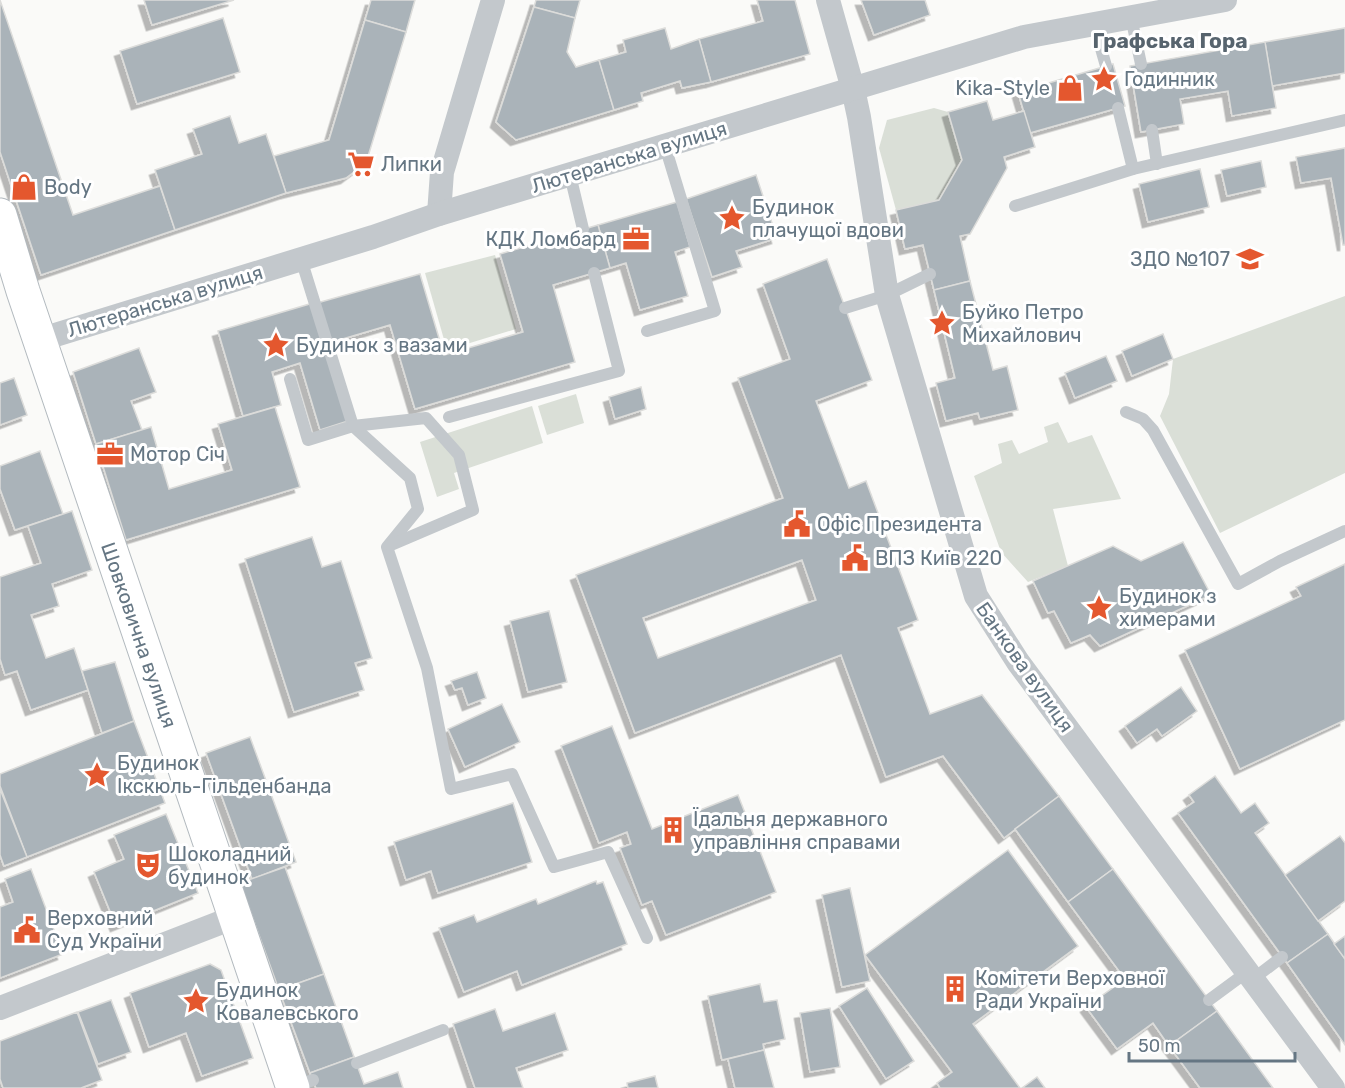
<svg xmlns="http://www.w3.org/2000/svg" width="1345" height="1088" font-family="Rubik,sans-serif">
  <defs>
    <filter id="shadow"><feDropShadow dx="-5.5" dy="5.5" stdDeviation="0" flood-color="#0004"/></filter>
  </defs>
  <rect width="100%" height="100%" fill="#fafaf8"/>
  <!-- green -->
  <g fill="#dadfd7">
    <path d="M934 108 948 112 962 160 939 200 896 210 879 148 887 120Z"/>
    <path d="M495 255 516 329 447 350 425 273Z"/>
    <path d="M1345 296V473L1220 533 1160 416 1169 394 1173 359Z"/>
    <path d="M576 394 584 423 547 435 538 406Z"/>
    <path d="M532 406 543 443 454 473 459 489 437 497 420 442Z"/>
    <path d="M1058 422 1068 443 1092 435 1121 499 1053 509 1068 566 1028 582 1001 552 974 476 1002 463 998 444 1012 440 1019 454 1048 442 1044 427Z"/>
  </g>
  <!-- building -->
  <g fill="#aab3b9" stroke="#dcdcda" stroke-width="1.5" fill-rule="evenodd" filter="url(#shadow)">
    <path d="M0 0 73 215 160 186 175 230 41 275 0 152Z"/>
    <path d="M144 0H234L152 25Z"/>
    <path d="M371 0H415L406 32 365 20Z"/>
    <path d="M536 0H580L575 18 534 7Z"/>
    <path d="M757 0H795L810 54 711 82 699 39 763 21Z"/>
    <path d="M861 0H925L930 15 874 35Z"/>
    <path d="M534 7 575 18 567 52 576 67 599 60 614 110 516 140 496 122Z"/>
    <path d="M223 18 240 72 137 104 120 51Z"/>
    <path d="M365 20 406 32 366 163 346 178 286 193 274 156 329 140Z"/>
    <path d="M665 28 671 49 699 39 711 82 682 88 680 81 641 93 643 101 614 110 599 60 626 52 623 40Z"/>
    <path d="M1345 28V73L1272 86 1265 42Z"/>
    <path d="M1265 42 1276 108 1232 116 1228 91 1180 99 1184 124 1141 132 1130 66Z"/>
    <path d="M1113 64 1125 106 1030 133 1018 92Z"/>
    <path d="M987 101 993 120 1024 111 1035 147 1004 157 1007 168 970 234 960 236 970 281 934 290 923 245 905 249 896 210 939 200 962 160 948 112Z"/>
    <path d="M230 116 239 143 266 134 286 193 175 230 155 170 202 154 193 129Z"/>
    <path d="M1345 148V245H1343L1331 178 1301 183 1296 157Z"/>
    <path d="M1261 161 1266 187 1227 196 1221 170Z"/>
    <path d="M1200 169 1209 207 1148 222 1139 184Z"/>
    <path d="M756 175 777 238 736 251 742 267 712 277 686 199Z"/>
    <path d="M677 202 690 247 675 252 688 296 640 310 626 263 610 268 598 225Z"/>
    <path d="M598 225 610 268 553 285 575 362 415 409 390 325 329 343 317 303 420 274 444 355 523 332 500 254Z"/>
    <path d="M827 259 872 380 816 401 849 488 866 481 918 620 898 628 930 714 982 695 1059 796 1004 838 943 756 886 777 841 655 635 733 576 575 783 498 738 378 790 359 763 284ZM802 560 816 600 658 658 643 618Z"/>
    <path d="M970 281 993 370 1007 366 1018 410 980 419 978 413 946 421 936 383 955 378 934 290Z"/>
    <path d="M313 303 348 421 320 430 300 363 272 372 281 405 243 416 218 331Z"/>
    <path d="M1163 334 1173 359 1132 376 1122 351Z"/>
    <path d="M139 348 156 392 131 401 142 430 96 444 73 372Z"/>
    <path d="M1106 356 1117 381 1075 398 1065 373Z"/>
    <path d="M14 378 27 415 0 425V383Z"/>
    <path d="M641 387 646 409 615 419 609 397Z"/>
    <path d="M275 407 300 487 126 540 96 444 151 427 169 489 232 470 218 424Z"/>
    <path d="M40 451 63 514 15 530 0 489V466Z"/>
    <path d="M72 511 92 570 52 584 59 606 31 615 46 658 74 648 88 690 31 710 17 671 5 675 0 659V577L41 563 28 526Z"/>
    <path d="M312 537 322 567 341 561 372 658 355 663 364 690 294 712 245 559Z"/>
    <path d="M1183 542 1211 595 1100 646 1090 635 1071 643 1054 611 1048 613 1033 581 1113 546 1141 561Z"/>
    <path d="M1345 564V720L1240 769 1185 650 1301 596 1296 587Z"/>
    <path d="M549 611 567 682 528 692 510 621Z"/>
    <path d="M115 662 134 721 102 733 82 671Z"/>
    <path d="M477 672 486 698 468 705 462 688 455 690 451 681Z"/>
    <path d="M1181 687 1197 711 1162 736 1157 729 1137 743 1125 726Z"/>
    <path d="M502 704 520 742 465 767 448 729Z"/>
    <path d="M134 721 165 803 27 857 0 786V774Z"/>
    <path d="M612 726 652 829 738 795 776 892 666 935 652 901 642 905 620 848 631 844 627 832 599 843 561 746Z"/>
    <path d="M250 737 296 862 252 879 206 753Z"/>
    <path d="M1215 776 1241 813 1255 803 1269 823 1255 833 1328 934 1287 963 1178 813 1194 802 1189 795Z"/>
    <path d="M0 789 27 857 4 866 0 855Z"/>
    <path d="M1059 796 1113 869 1068 902 1015 829Z"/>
    <path d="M513 803 532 862 438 893 431 871 406 880 394 842Z"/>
    <path d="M166 814 198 893 116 926 94 872 124 859 114 835Z"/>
    <path d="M1340 836 1345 843V901L1318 921 1285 875Z"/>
    <path d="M1008 850 1078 946 973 1024 1020 1088H940L937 1083 952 1072 865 955Z"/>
    <path d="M285 867 324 974 279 990 240 883Z"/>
    <path d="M31 869 63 954 0 978V907L13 902 5 879Z"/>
    <path d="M1113 869 1217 1011 1169 1046 1153 1023 1117 1049 1086 1007 1125 979 1068 902Z"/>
    <path d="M596 881 597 884 603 882 627 944 522 985 517 971 464 992 439 928 474 915 477 922 536 899 538 904Z"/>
    <path d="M850 888 870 981 842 987 822 895Z"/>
    <path d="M1328 934 1345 959V1045L1287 963Z"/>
    <path d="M1345 936V959L1334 944Z"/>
    <path d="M210 964 221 970 253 1058 202 1076 186 1033 149 1047 130 993Z"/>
    <path d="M324 974 354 1057 310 1073 279 990Z"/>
    <path d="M760 984 764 1002 777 1000 785 1039 763 1044 764 1050 722 1060 708 996Z"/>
    <path d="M867 988 914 1061 886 1079 839 1006Z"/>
    <path d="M111 1000 131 1052 98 1064 78 1012Z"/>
    <path d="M830 1008 840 1067 810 1072 800 1013Z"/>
    <path d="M495 1009 503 1031 555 1013 568 1050 516 1068 523 1088H475L453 1024Z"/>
    <path d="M1217 1011 1273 1088H1200L1169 1046Z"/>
    <path d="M77 1012 102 1080 81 1088H3L0 1079V1041Z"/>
    <path d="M764 1050 774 1088H735L728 1059Z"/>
    <path d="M354 1057 364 1084 398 1072 403 1088H316L310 1073Z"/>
    <path d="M655 1076 658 1088H628L627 1083Z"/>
    <path d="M1037 1077 1045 1088H1022Z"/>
  </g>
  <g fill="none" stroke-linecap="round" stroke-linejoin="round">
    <defs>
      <path id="secondary" d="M0 215 23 291 293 1088"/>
    </defs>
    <!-- secondary casing -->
    <use href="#secondary" stroke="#b3babf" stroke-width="35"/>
    <!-- lane -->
    <g stroke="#c3c8cc" stroke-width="12">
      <path d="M1131 17 1141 64"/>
      <path d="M1094 24 1106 66"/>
      <path d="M1118 108 1133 169"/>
      <path d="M1152 130 1157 164"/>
      <path d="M570 175 583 229"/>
      <path d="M1015 206 1133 169 1345 120"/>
      <path d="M845 308 887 295 930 274"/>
      <path d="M647 331 715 311 665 146"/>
      <path d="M290 379 308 440 353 426 301 259"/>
      <path d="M1126 412 1143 419 1153 430 1238 584 1280 561 1345 531"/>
      <path d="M449 417 619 371 594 273"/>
      <path d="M353 426 410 478 418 509 387 547 427 668 451 789 512 774 554 867 608 852 647 938"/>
      <path d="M353 426 426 418 459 455 473 510 391 545"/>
      <path d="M1253 979 1282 957"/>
      <path d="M1209 1000 1247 972"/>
      <path d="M357 1063 443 1030"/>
      <path d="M294 1087 313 1080"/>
    </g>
    <!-- street -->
    <g stroke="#c3c8cc" stroke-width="24">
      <path d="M828 0 853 89 859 117 887 295 976 596 1018 662 1333 1088"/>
      <path d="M439 214 442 172 493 0"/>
      <path d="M39 340 373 237 439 214 1024 37 1225 0"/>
      <path d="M0 1008 235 917"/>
    </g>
    <!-- secondary -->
    <use href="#secondary" stroke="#fff" stroke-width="33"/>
  </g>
  <!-- icons -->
  <defs>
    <symbol id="sight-bare" viewBox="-9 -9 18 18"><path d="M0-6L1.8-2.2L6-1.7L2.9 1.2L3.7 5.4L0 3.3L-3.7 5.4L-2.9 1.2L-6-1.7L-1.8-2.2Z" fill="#e4572e" stroke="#fff" stroke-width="2.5" paint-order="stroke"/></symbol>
    <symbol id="shop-bare" viewBox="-9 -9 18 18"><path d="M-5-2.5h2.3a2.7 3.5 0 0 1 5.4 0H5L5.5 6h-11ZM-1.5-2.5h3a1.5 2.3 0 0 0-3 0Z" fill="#e4572e" stroke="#fff" stroke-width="2.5" paint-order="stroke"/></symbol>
    <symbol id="supermarket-bare" viewBox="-9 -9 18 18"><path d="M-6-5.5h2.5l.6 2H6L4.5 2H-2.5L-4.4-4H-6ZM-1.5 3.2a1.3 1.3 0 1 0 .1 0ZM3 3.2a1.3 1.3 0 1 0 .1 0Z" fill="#e4572e" stroke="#fff" stroke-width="2.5" paint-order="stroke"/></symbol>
    <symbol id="office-bare" viewBox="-9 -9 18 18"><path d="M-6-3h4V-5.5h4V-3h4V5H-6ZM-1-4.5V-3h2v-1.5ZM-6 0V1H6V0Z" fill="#e4572e" stroke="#fff" stroke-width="2.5" paint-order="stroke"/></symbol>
    <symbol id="school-bare" viewBox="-9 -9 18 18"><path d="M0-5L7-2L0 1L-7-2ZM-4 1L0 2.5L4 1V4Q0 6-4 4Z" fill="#e4572e" stroke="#fff" stroke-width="2.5" paint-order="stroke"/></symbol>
    <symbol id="civic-bare" viewBox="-9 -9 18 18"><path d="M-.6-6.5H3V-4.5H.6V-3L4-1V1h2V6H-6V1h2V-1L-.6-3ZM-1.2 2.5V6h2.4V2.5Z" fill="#e4572e" stroke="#fff" stroke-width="2.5" paint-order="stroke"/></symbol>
    <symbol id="building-bare" viewBox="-9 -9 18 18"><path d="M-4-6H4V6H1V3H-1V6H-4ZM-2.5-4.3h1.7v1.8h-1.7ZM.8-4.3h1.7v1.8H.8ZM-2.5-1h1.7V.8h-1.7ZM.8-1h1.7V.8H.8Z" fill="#e4572e" stroke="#fff" stroke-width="2.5" paint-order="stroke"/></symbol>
    <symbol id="theatre-bare" viewBox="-9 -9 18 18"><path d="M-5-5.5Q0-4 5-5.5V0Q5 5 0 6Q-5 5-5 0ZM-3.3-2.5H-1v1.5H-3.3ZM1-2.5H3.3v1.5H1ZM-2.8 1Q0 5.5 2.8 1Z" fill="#e4572e" stroke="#fff" stroke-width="2.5" paint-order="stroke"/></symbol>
  </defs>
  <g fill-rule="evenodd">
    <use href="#sight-bare" x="1085" y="60" width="38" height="38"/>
    <use href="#shop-bare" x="1051" y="69" width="38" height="38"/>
    <use href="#supermarket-bare" x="342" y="145" width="38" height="38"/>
    <use href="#shop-bare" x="5" y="168" width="38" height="38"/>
    <use href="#sight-bare" x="713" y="199" width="38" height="38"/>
    <use href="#office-bare" x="617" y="220" width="38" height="38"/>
    <use href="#school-bare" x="1231" y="240" width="38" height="38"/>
    <use href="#sight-bare" x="923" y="304" width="38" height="38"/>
    <use href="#sight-bare" x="257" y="326" width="38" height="38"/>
    <use href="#office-bare" x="91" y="435" width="38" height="38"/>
    <use href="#civic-bare" x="778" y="505" width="38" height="38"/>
    <use href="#civic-bare" x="836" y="539" width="38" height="38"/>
    <use href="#sight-bare" x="1080" y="589" width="38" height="38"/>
    <use href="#sight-bare" x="78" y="756" width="38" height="38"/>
    <use href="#building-bare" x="654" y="811" width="38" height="38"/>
    <use href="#theatre-bare" x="129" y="846" width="38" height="38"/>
    <use href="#civic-bare" x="8" y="911" width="38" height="38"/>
    <use href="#building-bare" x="936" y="970" width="38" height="38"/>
    <use href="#sight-bare" x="177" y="982" width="38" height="38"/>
  </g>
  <g text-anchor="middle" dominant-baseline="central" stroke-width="6" stroke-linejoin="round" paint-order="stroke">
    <!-- poi labels -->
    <g font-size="20" fill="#657683" stroke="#fff" text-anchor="start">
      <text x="1124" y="79">Годинник</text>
      <text x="1050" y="88" text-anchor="end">Kika-Style</text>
      <text x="381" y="164">Липки</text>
      <text x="44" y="187">Body</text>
      <text x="752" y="207">Будинок<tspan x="752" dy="23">плачущої вдови</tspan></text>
      <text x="616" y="239" text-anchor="end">КДК Ломбард</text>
      <text x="1230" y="259" text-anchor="end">ЗДО №107</text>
      <text x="962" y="312">Буйко Петро<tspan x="962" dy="23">Михайлович</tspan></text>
      <text x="296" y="345">Будинок з вазами</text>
      <text x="130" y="454">Мотор Січ</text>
      <text x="817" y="524">Офіс Президента</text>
      <text x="875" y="558">ВПЗ Київ 220</text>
      <text x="1119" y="596">Будинок з<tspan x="1119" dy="23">химерами</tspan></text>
      <text x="117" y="763">Будинок<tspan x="117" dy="23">Ікскюль-Гільденбанда</tspan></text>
      <text x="693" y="819">Їдальня державного<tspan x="693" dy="23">управління справами</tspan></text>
      <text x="168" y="854">Шоколадний<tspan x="168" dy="23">будинок</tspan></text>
      <text x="47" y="918">Верховний<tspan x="47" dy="23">Суд України</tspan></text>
      <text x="975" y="978">Комітети Верховної<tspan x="975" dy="23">Ради України</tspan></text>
      <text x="216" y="990">Будинок<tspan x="216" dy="23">Ковалевського</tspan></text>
    </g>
    <!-- street labels -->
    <g font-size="20" fill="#657683" stroke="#fff">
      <text transform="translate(629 157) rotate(-17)">Лютеранська вулиця</text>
      <text transform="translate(165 301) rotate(-17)">Лютеранська вулиця</text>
      <text transform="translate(139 635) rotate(71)">Шовковична вулиця</text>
      <text transform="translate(1025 667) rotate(55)">Банкова вулиця</text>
    </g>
    <!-- neighbourhood labels -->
    <g font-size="21" font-weight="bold" fill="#57646e" stroke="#fff">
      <text x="1170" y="40">Графська Гора</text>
    </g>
  </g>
  <!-- scale -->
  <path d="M1129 1052v9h166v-9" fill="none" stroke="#657683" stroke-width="3"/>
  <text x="1138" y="1052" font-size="18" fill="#657683" stroke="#ffffff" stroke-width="4.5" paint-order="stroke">50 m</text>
</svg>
